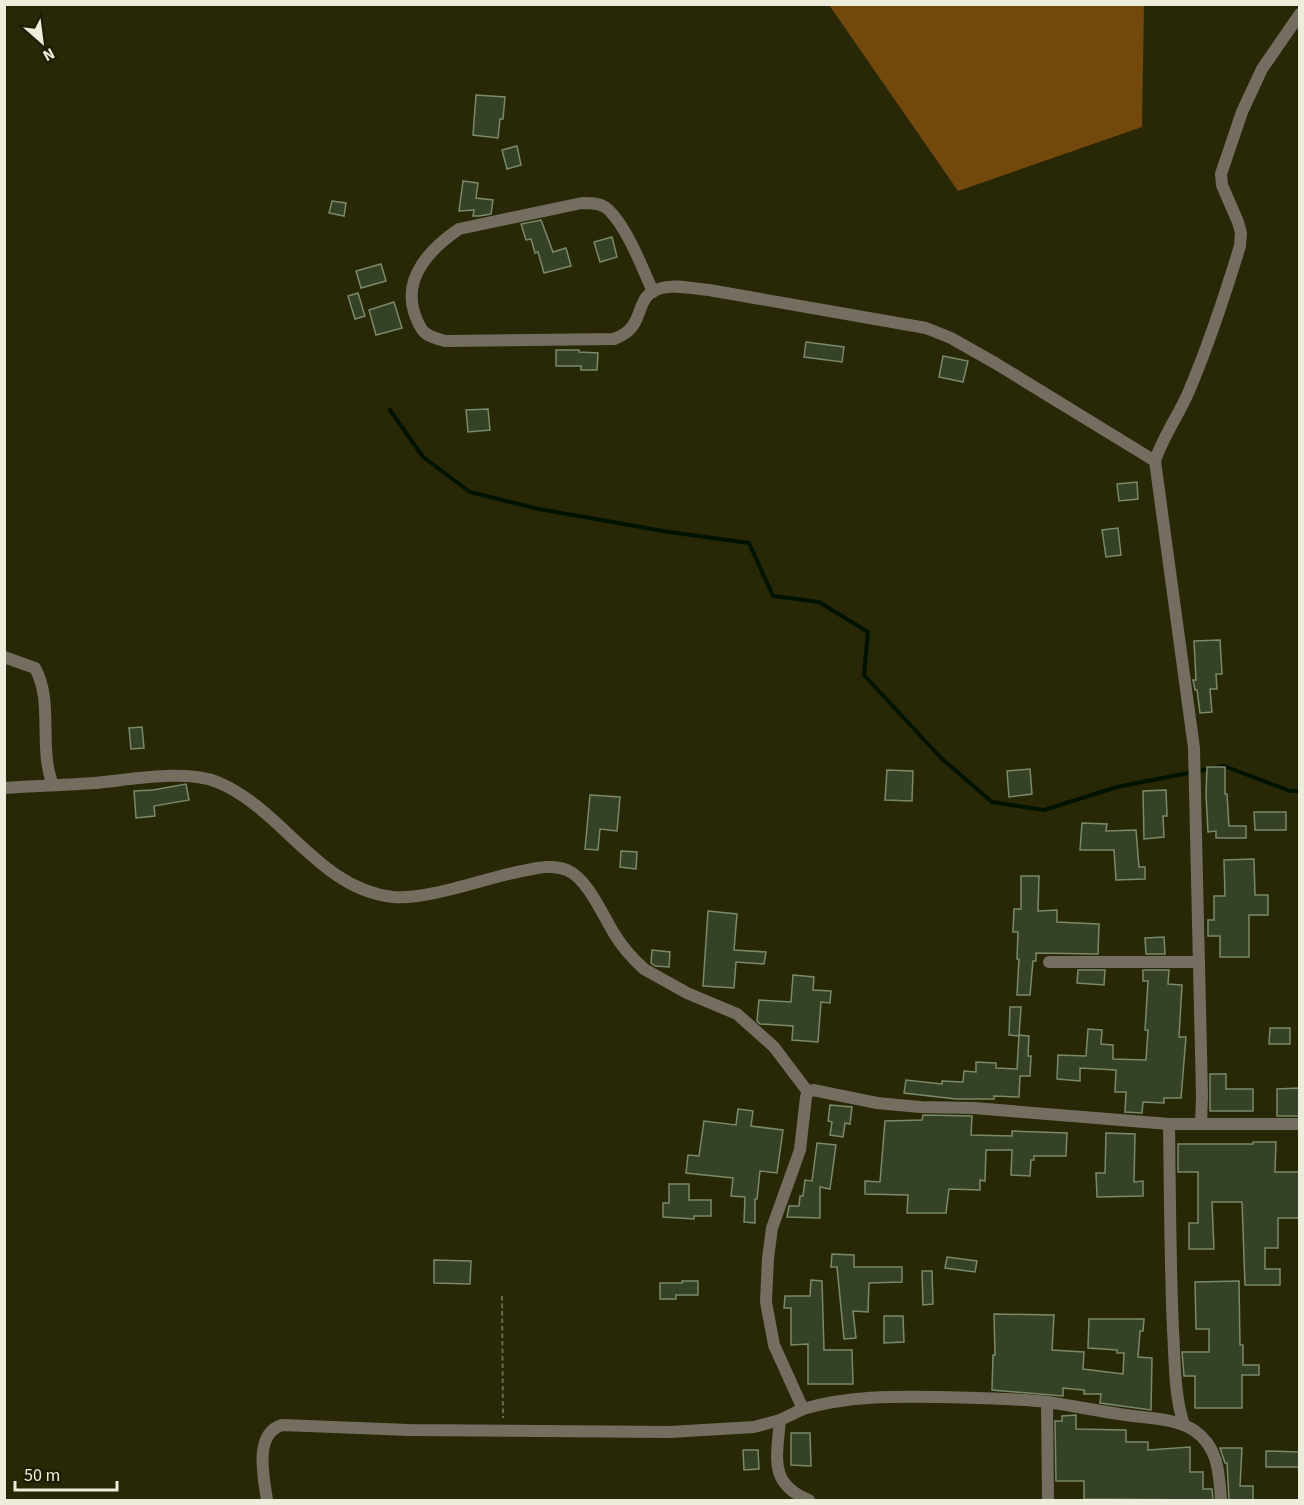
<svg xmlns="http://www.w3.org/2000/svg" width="1304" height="1505" font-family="'Source Sans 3',sans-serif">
  <rect width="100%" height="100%" fill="#282706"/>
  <!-- forest -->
  <path fill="#72480d" d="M829 5H1144L1142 127 958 191Z"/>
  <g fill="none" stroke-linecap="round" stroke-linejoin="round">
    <!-- stream -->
    <path stroke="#001301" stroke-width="4" d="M390 410 423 457 470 492 539 509 669 532 749 543 773 596 819 602 868 632 864 675 941 758 992 802 1044 810 1117 787 1224 766 1290 791H1300"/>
  </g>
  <!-- building -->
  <g fill="#364225" stroke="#7a8969" stroke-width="1.5">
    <path d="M476 95 505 97 503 119H500L498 138 473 135Z"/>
    <path d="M517 146 521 165 507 169 502 150Z"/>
    <path d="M463 181 478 183 476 198 493 200 491 214 479 216H473L474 210 459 211Z"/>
    <path d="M332 201 346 203 344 216 329 213Z"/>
    <path d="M541 220 553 252 566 248 571 266 544 273 538 252 535 253 531 239 526 240 521 224Z"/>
    <path d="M612 237 617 257 600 262 594 242Z"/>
    <path d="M381 264 386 281 361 288 356 271Z"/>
    <path d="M358 293 365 316 355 319 348 296Z"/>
    <path d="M394 302 402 328 376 335 369 310Z"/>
    <path d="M806 342 844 347 842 362 804 357Z"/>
    <path d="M556 350H579V352L598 353 597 370H581V366H556Z"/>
    <path d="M943 356 968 361 963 382 939 377Z"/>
    <path d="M488 409 490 430 468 432 466 410Z"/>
    <path d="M1137 482 1138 499 1119 501 1117 484Z"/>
    <path d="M1118 528 1121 555 1106 557 1102 530Z"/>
    <path d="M1220 640 1222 674H1216L1217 689H1210L1212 712 1200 713 1197 690H1195L1193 680H1196L1194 641Z"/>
    <path d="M142 727 144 748 131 749 129 728Z"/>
    <path d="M1207 767H1225V794H1227L1229 826H1246V838H1216V831L1208 832 1206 795Z"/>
    <path d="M1030 769 1032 794 1009 797 1007 771Z"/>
    <path d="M887 770 913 771 912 801 885 800Z"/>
    <path d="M186 784 189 800 154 806 155 816 136 818 134 791 153 790Z"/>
    <path d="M1166 790 1167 816H1163L1164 837 1144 839 1143 791Z"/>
    <path d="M590 795 620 797 617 831 600 829 598 850 585 849Z"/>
    <path d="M1254 812H1286V830H1255Z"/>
    <path d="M1082 823 1107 824 1106 831 1136 830 1139 867H1145V879L1116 880 1114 850H1080Z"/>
    <path d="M621 851 637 852 636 869 620 867Z"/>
    <path d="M1254 859 1255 895H1268V915H1249V957H1220V936H1208V920H1214V896H1225L1224 860Z"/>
    <path d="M1021 876H1039L1038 911 1057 910V922L1099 924 1098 954 1036 953V961H1033L1030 995H1017L1019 959H1017L1018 932H1013L1014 909H1021Z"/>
    <path d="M708 911 737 914 734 950 766 952 764 964 736 962 734 988 703 986Z"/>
    <path d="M1164 937 1165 954H1146L1145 938Z"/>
    <path d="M652 950 670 952 669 967 655 966 651 963Z"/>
    <path d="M1078 970H1105L1104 985 1077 983Z"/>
    <path d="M1143 970H1169L1168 984 1182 985 1179 1037H1186L1181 1098H1164V1103L1143 1102 1142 1113 1125 1112 1126 1092H1115L1116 1070 1080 1068V1081L1057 1079 1058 1055 1086 1056 1088 1029 1102 1030 1101 1044 1113 1045V1059L1146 1060 1148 1030H1145L1148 981H1143Z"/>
    <path d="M793 975 814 977 813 990 831 991 830 1003 821 1002 818 1042 792 1040 793 1026 760 1024 757 1021 759 1000 791 1002Z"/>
    <path d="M1010 1007H1021L1019 1036 1009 1035Z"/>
    <path d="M1270 1028H1290V1044H1269Z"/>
    <path d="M1019 1035 1029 1036 1028 1056H1031L1030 1076H1020L1019 1097 994 1096V1099H956L904 1093 906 1080 942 1084V1081L963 1082 964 1071 976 1072V1062L996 1063V1068L1017 1069Z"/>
    <path d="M1210 1074H1226V1089H1253V1111H1210Z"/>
    <path d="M1299 1088V1116H1277V1089Z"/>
    <path d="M830 1105 852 1107 850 1124 845 1123 843 1137 830 1135 832 1122 828 1121Z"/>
    <path d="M738 1109 753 1111 751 1126 783 1130 777 1173 760 1171 757 1199H755V1223L744 1222 745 1197 731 1196 733 1178 686 1173 688 1155 699 1156 704 1121 736 1125Z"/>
    <path d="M923 1115 972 1116 971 1135 1012 1136V1131L1067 1133 1066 1156H1034V1160H1031L1030 1176 1011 1175 1012 1150H986L985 1181 980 1180V1190L949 1189 946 1213H907L908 1195 865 1194V1181L880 1182 885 1121 922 1120Z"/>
    <path d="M1106 1133 1135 1134 1134 1182 1143 1181V1196L1097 1197 1096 1173H1105Z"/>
    <path d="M1253 1142H1276L1275 1172H1299V1218H1278V1248H1265V1269H1280V1285H1245L1242 1202H1212L1214 1249H1189V1223H1198V1172H1178V1144H1253Z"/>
    <path d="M817 1143 836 1145 830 1189 820 1187V1218L787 1217 789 1206H799L800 1196H803L805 1180 812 1181Z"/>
    <path d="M669 1184H689V1200H711V1216H694V1219L663 1217V1203H669Z"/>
    <path d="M832 1254 854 1255V1267H902V1282L869 1283 868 1312 853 1311 856 1338 844 1339 837 1267H831Z"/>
    <path d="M947 1257 977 1261 975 1272 945 1268Z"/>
    <path d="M434 1260 471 1261 470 1284 434 1283Z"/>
    <path d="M922 1271H932L933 1304 923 1305Z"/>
    <path d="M811 1280 822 1281 824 1350H852L853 1384H808V1344L791 1345V1308H784L785 1296H810Z"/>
    <path d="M682 1281H698V1295H676V1299H660V1283H682Z"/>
    <path d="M1239 1281 1240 1345H1243V1365H1259V1375H1242V1408H1195V1376H1184L1182 1352H1209V1329H1196L1195 1282Z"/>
    <path d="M994 1314 1054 1315 1052 1350 1084 1352 1083 1369 1123 1374 1124 1353H1117V1350L1088 1348 1089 1319H1144L1143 1331H1140L1138 1357 1152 1358 1151 1410 1100 1403 1101 1394H1084V1390L1063 1388V1396L992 1390 993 1355H995Z"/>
    <path d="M884 1316H903L904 1342 884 1343Z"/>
    <path d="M1076 1415V1429L1126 1430V1442H1148V1450L1190 1447V1472H1203V1489H1212L1213 1500 1084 1499V1481H1056L1055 1421H1062V1416Z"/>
    <path d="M791 1433H810L811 1466 791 1465Z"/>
    <path d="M1220 1448H1242L1240 1486H1253V1500H1229L1227 1463H1225Z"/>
    <path d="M743 1450H758L759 1469 744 1470Z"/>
    <path d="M1266 1451 1299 1452V1467H1266Z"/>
  </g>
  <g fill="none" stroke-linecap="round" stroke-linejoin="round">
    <!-- path -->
    <path stroke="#6a694d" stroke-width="2" stroke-dasharray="4.5 3" stroke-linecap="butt" d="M502 1296 503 1418"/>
    <!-- street -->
    <g stroke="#746e60" stroke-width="12">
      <path d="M653 292C643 269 625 222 605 207 599 203 590 203 582 203L459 229C431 248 403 277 414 312 421 333 425 336 445 341L614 339C650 326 630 296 662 288 676 284 695 289 709 290L926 328 951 338 995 363 1155 461 1194 748 1202 1096 1201 1124"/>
      <path d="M1155 461C1163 436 1179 415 1189 391 1209 344 1225 295 1240 246L1241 233 1238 222 1222 185 1221 174 1242 112 1262 69 1300 14"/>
      <path d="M4 657 35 668C54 702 38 748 53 785"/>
      <path d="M4 788C35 786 65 785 95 783 129 780 186 769 217 782 282 808 318 889 393 897 429 900 485 878 522 871 537 868 553 864 567 870 588 879 603 916 615 935 623 948 633 959 644 969L687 993 737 1014 774 1047 808 1092"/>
      <path d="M1049 962H1199"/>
      <path d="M1169 1124C1170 1193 1170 1262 1173 1330 1175 1361 1174 1395 1184 1425"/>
      <path d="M1047 1402 1048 1500"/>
      <path d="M780 1420C777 1457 768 1484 809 1500"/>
      <path d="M267 1500C264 1478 253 1434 282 1425L409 1430 670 1432 754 1427 780 1420 803 1409"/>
      <path d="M1221 1500C1219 1474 1219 1448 1195 1431 1177 1418 1146 1418 1125 1415 1099 1411 1074 1406 1048 1402 1012 1398 975 1398 939 1397 894 1396 847 1396 803 1409L774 1345 766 1302 768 1258 772 1228 800 1150 806 1097 808 1092 813 1090 877 1103 920 1107 974 1108 1169 1124H1300"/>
    </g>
  </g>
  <!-- border -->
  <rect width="1304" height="1505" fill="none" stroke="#ecedda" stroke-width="12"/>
  <!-- north arrow -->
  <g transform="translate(42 42) rotate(152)" stroke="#1f1d00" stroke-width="4.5" paint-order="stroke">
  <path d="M0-4.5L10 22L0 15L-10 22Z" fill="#ecedda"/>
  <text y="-9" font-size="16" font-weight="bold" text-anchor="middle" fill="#ecedda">N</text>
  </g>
  <!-- scale -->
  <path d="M15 1481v9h102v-9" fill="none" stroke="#ecedda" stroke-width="3"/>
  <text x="24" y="1481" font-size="18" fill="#ecedda" stroke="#1f1d00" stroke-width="4.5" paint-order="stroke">50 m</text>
</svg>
